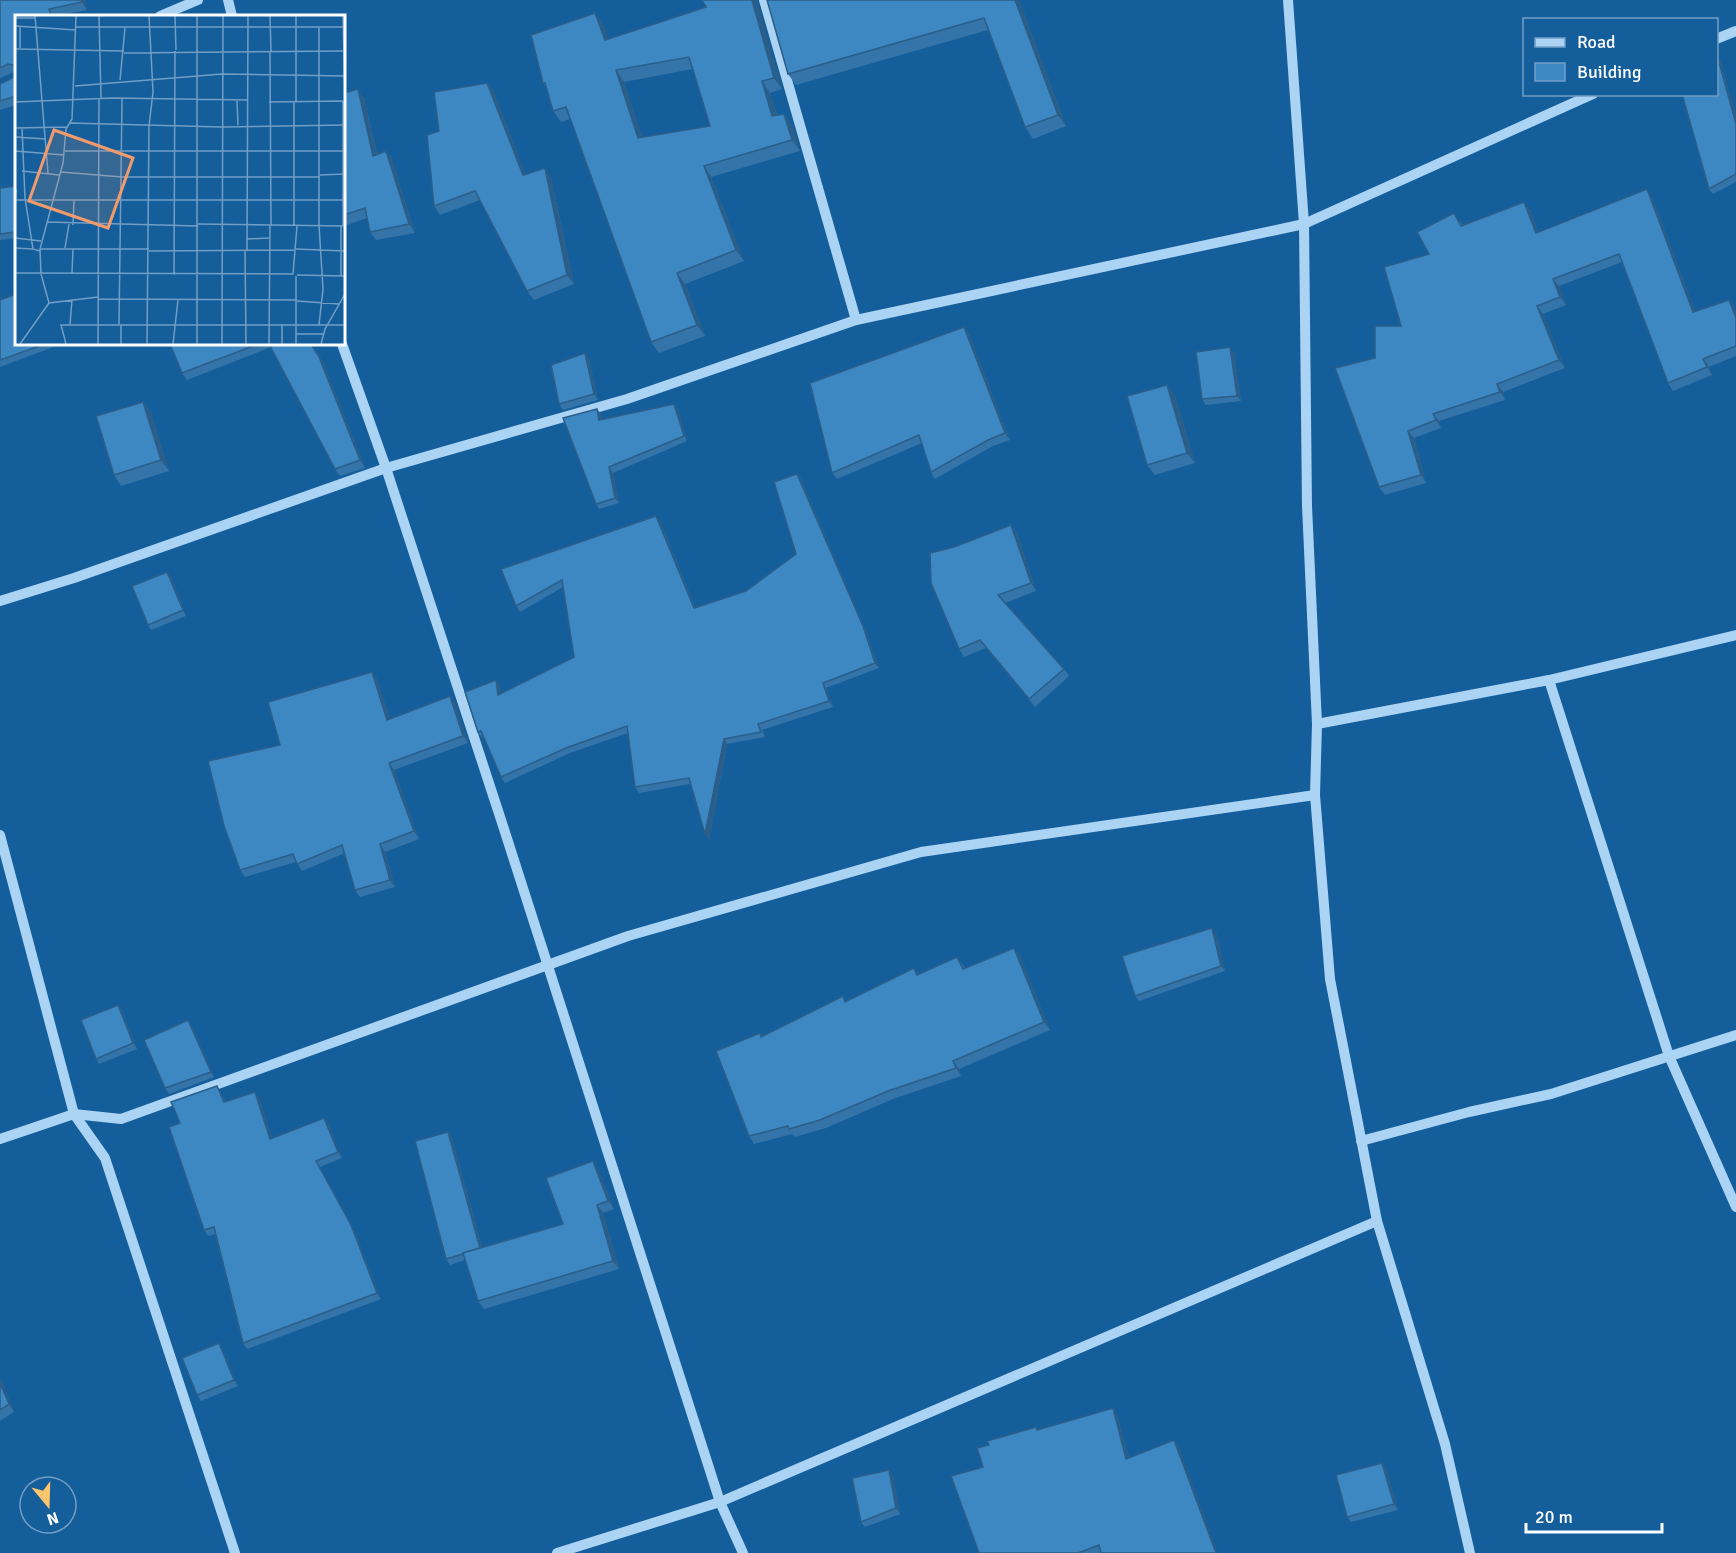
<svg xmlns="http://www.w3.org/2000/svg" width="1736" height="1553" font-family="Signika,sans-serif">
  <rect width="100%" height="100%" fill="#155e9c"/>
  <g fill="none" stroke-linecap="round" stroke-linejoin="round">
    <!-- minor -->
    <g stroke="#abd3f3" stroke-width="10">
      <path d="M228 0 232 16"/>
      <path d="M764 0 856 320"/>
      <path d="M1288 0 1304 224 1307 506 1317 724 1315 795 1330 979 1377 1221 1445 1444 1470 1553"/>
      <path d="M160 16 198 0"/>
      <path d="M1716 39 1736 31"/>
      <path d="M342 344 386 468 504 829 720 1502 743 1553"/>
      <path d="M0 601 74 578 386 468 627 399 856 320 1304 224 1593 94"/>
      <path d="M1549 680 1669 1056 1736 1207"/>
      <path d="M1317 724 1549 680 1736 635"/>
      <path d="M0 835 74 1114 105 1158 235 1553"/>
      <path d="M0 1139 74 1114 121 1119 628 936 921 852 1315 795"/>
      <path d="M1361 1141 1469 1112 1551 1094 1736 1035"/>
      <path d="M557 1553 720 1502 1377 1221"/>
    </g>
  </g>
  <!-- wall -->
  <g fill="#3474a8" fill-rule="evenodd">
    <path d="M0 0H85L87 10 56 16H16V72H14L0 78Z"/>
    <path d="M1019 0 1066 126 1033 139 1025 127 988 30 796 85 788 74Z"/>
    <path d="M757 2 782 89 770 93 777 115 792 125 800 151 711 177 744 261 685 284 705 336 659 353 651 342 570 119 561 122 553 111 547 90 543 83 595 13 603 24 608 39ZM693 69 710 126 642 137 624 82Z"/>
    <path d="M1720 60 1736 116V182L1713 194 1709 189Z"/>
    <path d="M16 73V105L0 110V84L16 76Z"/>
    <path d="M487 83 494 92 525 174 551 177 574 284 534 300 527 291 480 200 440 215 434 206 439 131Z"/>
    <path d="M344 93 364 98 377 154 386 151 392 160 415 233 376 240 370 232 367 218 344 226Z"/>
    <path d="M16 186V238L0 240V188Z"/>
    <path d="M1652 197 1695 311 1734 308 1736 312V356L1709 367 1712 375 1673 391 1668 383 1622 262 1559 286 1566 305 1543 314 1565 368 1503 392 1505 400 1439 421 1441 428 1414 438 1426 483 1385 495 1379 487 1375 358 1401 326 1429 254 1460 221 1462 225 1530 209 1538 232Z"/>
    <path d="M0 300 16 344H55L56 346 0 367Z"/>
    <path d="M969 334 1010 440 993 446 935 479 931 472 922 443 837 479 832 473Z"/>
    <path d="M170 344H312L324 364 365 468 340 476 335 469 271 347 187 380 182 373Z"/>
    <path d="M585 353 589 359 598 400 563 410 559 404Z"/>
    <path d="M1234 353 1241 401 1206 405 1202 399Z"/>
    <path d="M1167 385 1175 396 1195 463 1155 475 1147 465Z"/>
    <path d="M143 402 151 413 169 471 121 486 114 475Z"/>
    <path d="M678 409 687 441 613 473 619 503 599 509 596 504 601 414 602 419Z"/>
    <path d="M797 474 801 479 866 632 879 668 826 688 833 707 762 730 765 737 727 744 709 840 690 784 639 793 635 787 628 733 570 753 505 783 501 777 484 737 482 738 478 732 500 686 501 693 574 657 563 587 520 612 516 606 660 521 695 607 746 591 796 554Z"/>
    <path d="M1011 525 1017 533 1036 591 1005 603 1064 669 1069 676 1035 707 986 648 964 657 959 649 954 547Z"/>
    <path d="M171 577 186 616 151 630 148 625Z"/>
    <path d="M372 672 377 679 390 719 450 696 455 703 468 743 394 770 419 839 385 852 395 887 360 897 355 890 345 853 302 871 296 862 245 877 240 870 280 745Z"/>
    <path d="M1216 933 1225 971 1139 1001 1135 996Z"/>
    <path d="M1014 948 1020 956 1050 1030 959 1069 961 1076 893 1099 826 1128 795 1137 792 1134 754 1144 749 1136 762 1036 846 1001 914 968 918 974 957 957 965 968Z"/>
    <path d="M118 1005 122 1011 137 1049 99 1064 96 1059Z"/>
    <path d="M192 1026 214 1077 169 1094 165 1088Z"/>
    <path d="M220 1091 225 1101 259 1098 272 1138 324 1118 328 1123 342 1158 320 1167 354 1230 381 1299 247 1349 243 1343 215 1234 208 1236 204 1230 180 1123Z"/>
    <path d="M452 1138 482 1247 563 1224 598 1169 614 1209 603 1213 619 1269 484 1309 478 1301 465 1260 450 1265 446 1259Z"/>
    <path d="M222 1349 238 1386 201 1401 197 1395Z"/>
    <path d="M0 1377 14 1412 0 1421Z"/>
    <path d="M1117 1415 1129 1458 1174 1440 1179 1447 1101 1553H979L983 1467 1038 1430Z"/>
    <path d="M1386 1468 1398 1510 1351 1522 1347 1517Z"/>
    <path d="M893 1476 900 1514 865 1527 861 1522Z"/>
  </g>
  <!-- shaded-wall -->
  <g fill="#2b5e88">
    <path d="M82 0H85L87 10 82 2Z"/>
    <path d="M752 0H757L782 89 774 78Z"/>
    <path d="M1015 0H1019L1066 126 1058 115Z"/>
    <path d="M595 13 603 24 612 51 605 40Z"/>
    <path d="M1717 55 1720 60 1736 116V124Z"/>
    <path d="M616 70 624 82 646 149 638 138Z"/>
    <path d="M762 81 770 93 780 127 772 116Z"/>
    <path d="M487 83 494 92 529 184 523 175Z"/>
    <path d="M358 89 364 98 379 165 373 156Z"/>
    <path d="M784 114 792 125 800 151 792 140Z"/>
    <path d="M386 151 392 160 415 233 409 224Z"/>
    <path d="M704 166 711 177 744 261 736 250Z"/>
    <path d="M545 168 551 177 574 284 567 275Z"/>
    <path d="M1647 189 1652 197 1698 319 1693 312Z"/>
    <path d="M1524 202 1530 209 1541 241 1536 233Z"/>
    <path d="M677 273 685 284 705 336 697 325Z"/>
    <path d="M1553 279 1559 286 1566 305 1560 297Z"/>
    <path d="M1729 300 1734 308 1736 312V318Z"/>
    <path d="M1537 306 1543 314 1565 368 1559 360Z"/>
    <path d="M964 327 969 334 1010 440 1005 433Z"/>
    <path d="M311 344 324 364 365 468 360 460Z"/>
    <path d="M1230 347 1234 353 1241 401 1237 396Z"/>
    <path d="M585 353 589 359 598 400 594 394Z"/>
    <path d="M1703 359 1709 367 1712 375 1707 367Z"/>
    <path d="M1497 384 1503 392 1505 400 1500 392Z"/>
    <path d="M1167 385 1175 396 1195 463 1187 453Z"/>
    <path d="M143 402 151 413 169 471 161 460Z"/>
    <path d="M674 404 678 409 687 441 684 436Z"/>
    <path d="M597 409 601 414 603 425 599 420Z"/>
    <path d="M1433 414 1439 421 1441 428 1436 420Z"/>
    <path d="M1408 431 1414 438 1426 483 1421 475Z"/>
    <path d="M609 467 613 473 619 503 615 498Z"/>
    <path d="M797 474 801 479 866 632 879 668 875 663Z"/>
    <path d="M656 516 660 521 697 613 694 608Z"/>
    <path d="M1011 525 1017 533 1036 591 1031 583Z"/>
    <path d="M167 572 171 577 186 616 183 610Z"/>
    <path d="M372 672 377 679 393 727 387 720Z"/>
    <path d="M496 680 500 686 502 700 498 695Z"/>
    <path d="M823 683 826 688 833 707 829 701Z"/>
    <path d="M450 696 455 703 468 743 463 736Z"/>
    <path d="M724 739 727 744 709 840 705 834Z"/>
    <path d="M389 763 394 770 419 839 414 831Z"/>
    <path d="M380 844 385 852 395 887 390 880Z"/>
    <path d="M1212 928 1216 933 1225 971 1221 966Z"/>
    <path d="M1014 948 1020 956 1050 1030 1044 1022Z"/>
    <path d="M118 1005 122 1011 137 1049 133 1043Z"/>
    <path d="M188 1020 192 1026 214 1077 211 1072Z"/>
    <path d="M953 1061 959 1069 961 1076 956 1068Z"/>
    <path d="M217 1086 220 1091 227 1107 224 1102Z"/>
    <path d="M255 1092 259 1098 274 1144 270 1139Z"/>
    <path d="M324 1118 328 1123 342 1158 338 1152Z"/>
    <path d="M448 1132 452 1138 484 1255 480 1250Z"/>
    <path d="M316 1161 354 1230 381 1299 377 1293Z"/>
    <path d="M593 1161 598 1169 614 1209 608 1201Z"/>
    <path d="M597 1205 603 1213 619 1269 613 1261Z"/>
    <path d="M219 1343 222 1349 238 1386 234 1380Z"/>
    <path d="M0 1377 14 1412 9 1404 0 1383Z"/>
    <path d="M1113 1408 1117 1415 1131 1465 1126 1459Z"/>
    <path d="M1174 1440 1179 1447 1218 1553H1216Z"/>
    <path d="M1382 1463 1386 1468 1398 1510 1394 1504Z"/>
    <path d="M889 1470 893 1476 900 1514 896 1508Z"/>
  </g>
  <!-- building -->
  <g fill="#3d87c3" stroke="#2b5e88" stroke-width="1.5" fill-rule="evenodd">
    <path d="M0 0H82V2L49 9 51 16H16V67L14 65 8 64 0 68Z"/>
    <path d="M702 0H752L774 78 762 81 772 116 784 114 792 140 704 166 736 250 677 273 697 325 651 342 566 107 553 111 545 83H543L531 35 595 13 605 40 706 7ZM689 57 710 126 638 138 616 70Z"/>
    <path d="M767 0H1015L1058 115 1025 127 984 18 788 74Z"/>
    <path d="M1717 55 1736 124V174L1709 189 1682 94H1716Z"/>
    <path d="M16 73V96L0 101V84L16 76Z"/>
    <path d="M487 83 523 175 545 168 567 275 527 291 475 191 434 206 427 135 439 131 434 92Z"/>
    <path d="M358 89 373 156 386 151 409 224 370 232 365 208 344 215V93Z"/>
    <path d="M16 186V232L0 234V188Z"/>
    <path d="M1647 189 1693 312 1729 300 1736 318V346L1703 359 1707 367 1668 383 1619 254 1553 279 1560 297 1537 306 1559 360 1497 384 1500 392 1433 414 1436 420 1408 431 1421 475 1379 487 1335 368 1375 358V326H1401L1384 267 1429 254 1417 232 1454 213 1461 226 1524 202 1536 233Z"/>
    <path d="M16 294V344H45L0 360V300Z"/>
    <path d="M964 327 1005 433 988 440 931 472 919 435 832 473 810 383Z"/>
    <path d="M170 344H258L182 373Z"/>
    <path d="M269 344H311L319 357 360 460 335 469Z"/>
    <path d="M1230 347 1237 396 1202 399 1196 352Z"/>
    <path d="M585 353 594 394 559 404 551 365Z"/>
    <path d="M1167 385 1187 453 1147 465 1127 396Z"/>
    <path d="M143 402 161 460 114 475 96 416Z"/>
    <path d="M674 404 684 436 609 467 615 498 596 504 563 418 597 409 599 420Z"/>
    <path d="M797 474 863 626 875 663 823 683 829 701 758 724 761 732 724 739 705 834 689 778 635 787 627 726 566 748 501 777 481 731 478 732 465 692 496 680 498 695 574 657 562 580 516 606 501 569 656 516 694 608 746 591 796 554 774 482Z"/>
    <path d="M1011 525 1031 583 998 595 1064 669 1029 699 980 640 959 649 931 583 930 553 954 547Z"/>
    <path d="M167 572 183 610 148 625 132 586Z"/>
    <path d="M372 672 387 720 450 696 463 736 389 763 414 831 380 844 390 880 355 890 342 845 297 864 293 854 240 870 224 826 208 761 280 745 268 702Z"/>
    <path d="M1212 928 1221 966 1135 996 1122 956Z"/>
    <path d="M1014 948 1044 1022 953 1061 956 1068 888 1091 820 1120 789 1129 788 1126 749 1136 716 1051 760 1033 761 1037 843 996 845 1002 914 968 917 975 957 957 963 969Z"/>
    <path d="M118 1005 133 1043 96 1059 81 1020Z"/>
    <path d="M188 1020 211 1072 165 1088 144 1040Z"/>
    <path d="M217 1086 224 1102 255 1092 270 1139 324 1118 338 1152 316 1161 351 1225 377 1293 243 1343 214 1227 204 1230 169 1127 180 1123 171 1102Z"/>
    <path d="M448 1132 480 1248 463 1253V1254L446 1259 415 1141Z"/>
    <path d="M593 1161 608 1201 597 1205 613 1261 478 1301 463 1253 563 1224 546 1178Z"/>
    <path d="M219 1343 234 1380 197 1395 182 1358Z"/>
    <path d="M0 1383 9 1404 0 1410Z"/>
    <path d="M1113 1408 1126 1459 1174 1440 1216 1553H1101L1099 1545 1078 1553H979L951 1476 983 1467 977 1448 989 1445 987 1441 1036 1427 1037 1430Z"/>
    <path d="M1382 1463 1394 1504 1347 1517 1336 1475Z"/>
    <path d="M889 1470 896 1508 861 1522 852 1478Z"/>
  </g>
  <!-- overview -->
  <g transform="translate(15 15)">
    <rect width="330" height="330" fill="#155e9c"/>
    <path fill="none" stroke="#739ec4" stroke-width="1.5" d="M20 1 33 158M84 1 86 84M160 1 161 35M255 1 256 36M281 1V87M328 1 330 87M0 3H20M0 11 61 15M5 11V33M61 12H330M0 34 109 36M255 36 256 211M109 38 330 36M105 65 110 13M60 71 207 59 330 61M222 86 223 110M328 86V210M0 87 98 83 233 85M254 87 328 86M54 108 206 112 330 110M0 113 52 112M7 113 10 183 18 234 25 236M0 122 31 124M0 136 49 140M50 136H330M7 156 44 160M46 157 107 162H305M305 160 330 159M1 185H330M0 195 1 174M32 207 183 211M183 209 330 211M58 210 59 185M279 210V87M326 210V261M0 223 26 226M232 224 254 223M0 233 18 234M50 233 54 209M25 234H134M281 234 330 236M232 235 233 1M134 236 280 235M230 236 231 329M0 258 278 259 282 211M57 258 58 234M159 260 160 36M282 260 330 261M281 261V329M83 284 282 285M282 286 324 289M34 288 26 259 25 234 48 148 51 114 57 104 61 1M55 309 57 285M104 309 107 84M106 310V329M304 310 308 274 304 210V13M281 319H308M5 329 34 288 83 282M51 329 46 310H330M83 329 84 84M132 329 134 111 138 77 134 1M158 329 163 285M182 329V1M207 329 208 1M254 329 255 211M267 329V309M306 329 310 314 330 279"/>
    <path fill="#f19b6d" fill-opacity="0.15" stroke="#f19b6d" stroke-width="3" d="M39 115 118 143 93 213 14 186Z"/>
    <rect width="330" height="330" fill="none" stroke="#fff" stroke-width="3"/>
  </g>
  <!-- legend -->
  <rect x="1523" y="18" width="195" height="78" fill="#155e9c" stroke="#739ec4" stroke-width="1.5"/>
  <rect x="1535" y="38" width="30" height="9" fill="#abd3f3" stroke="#739ec4" stroke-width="1.5"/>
  <text x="1577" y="48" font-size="18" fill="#ffffff">Road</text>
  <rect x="1535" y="63" width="30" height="18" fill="#3d87c3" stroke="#739ec4" stroke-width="1.5"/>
  <text x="1577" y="78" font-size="18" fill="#ffffff">Building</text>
  <!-- north arrow -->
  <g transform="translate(48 1505) rotate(161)"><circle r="28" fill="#155e9c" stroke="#739ec4" stroke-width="1.5"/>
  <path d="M0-4.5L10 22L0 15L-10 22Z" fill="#ffc56d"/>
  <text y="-9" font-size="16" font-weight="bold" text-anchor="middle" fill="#ffffff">N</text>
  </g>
  <!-- scale -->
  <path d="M1526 1523v9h136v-9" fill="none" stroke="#ffffff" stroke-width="3"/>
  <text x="1535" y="1523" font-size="18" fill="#ffffff" stroke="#155e9c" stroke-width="4.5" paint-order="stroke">20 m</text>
</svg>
